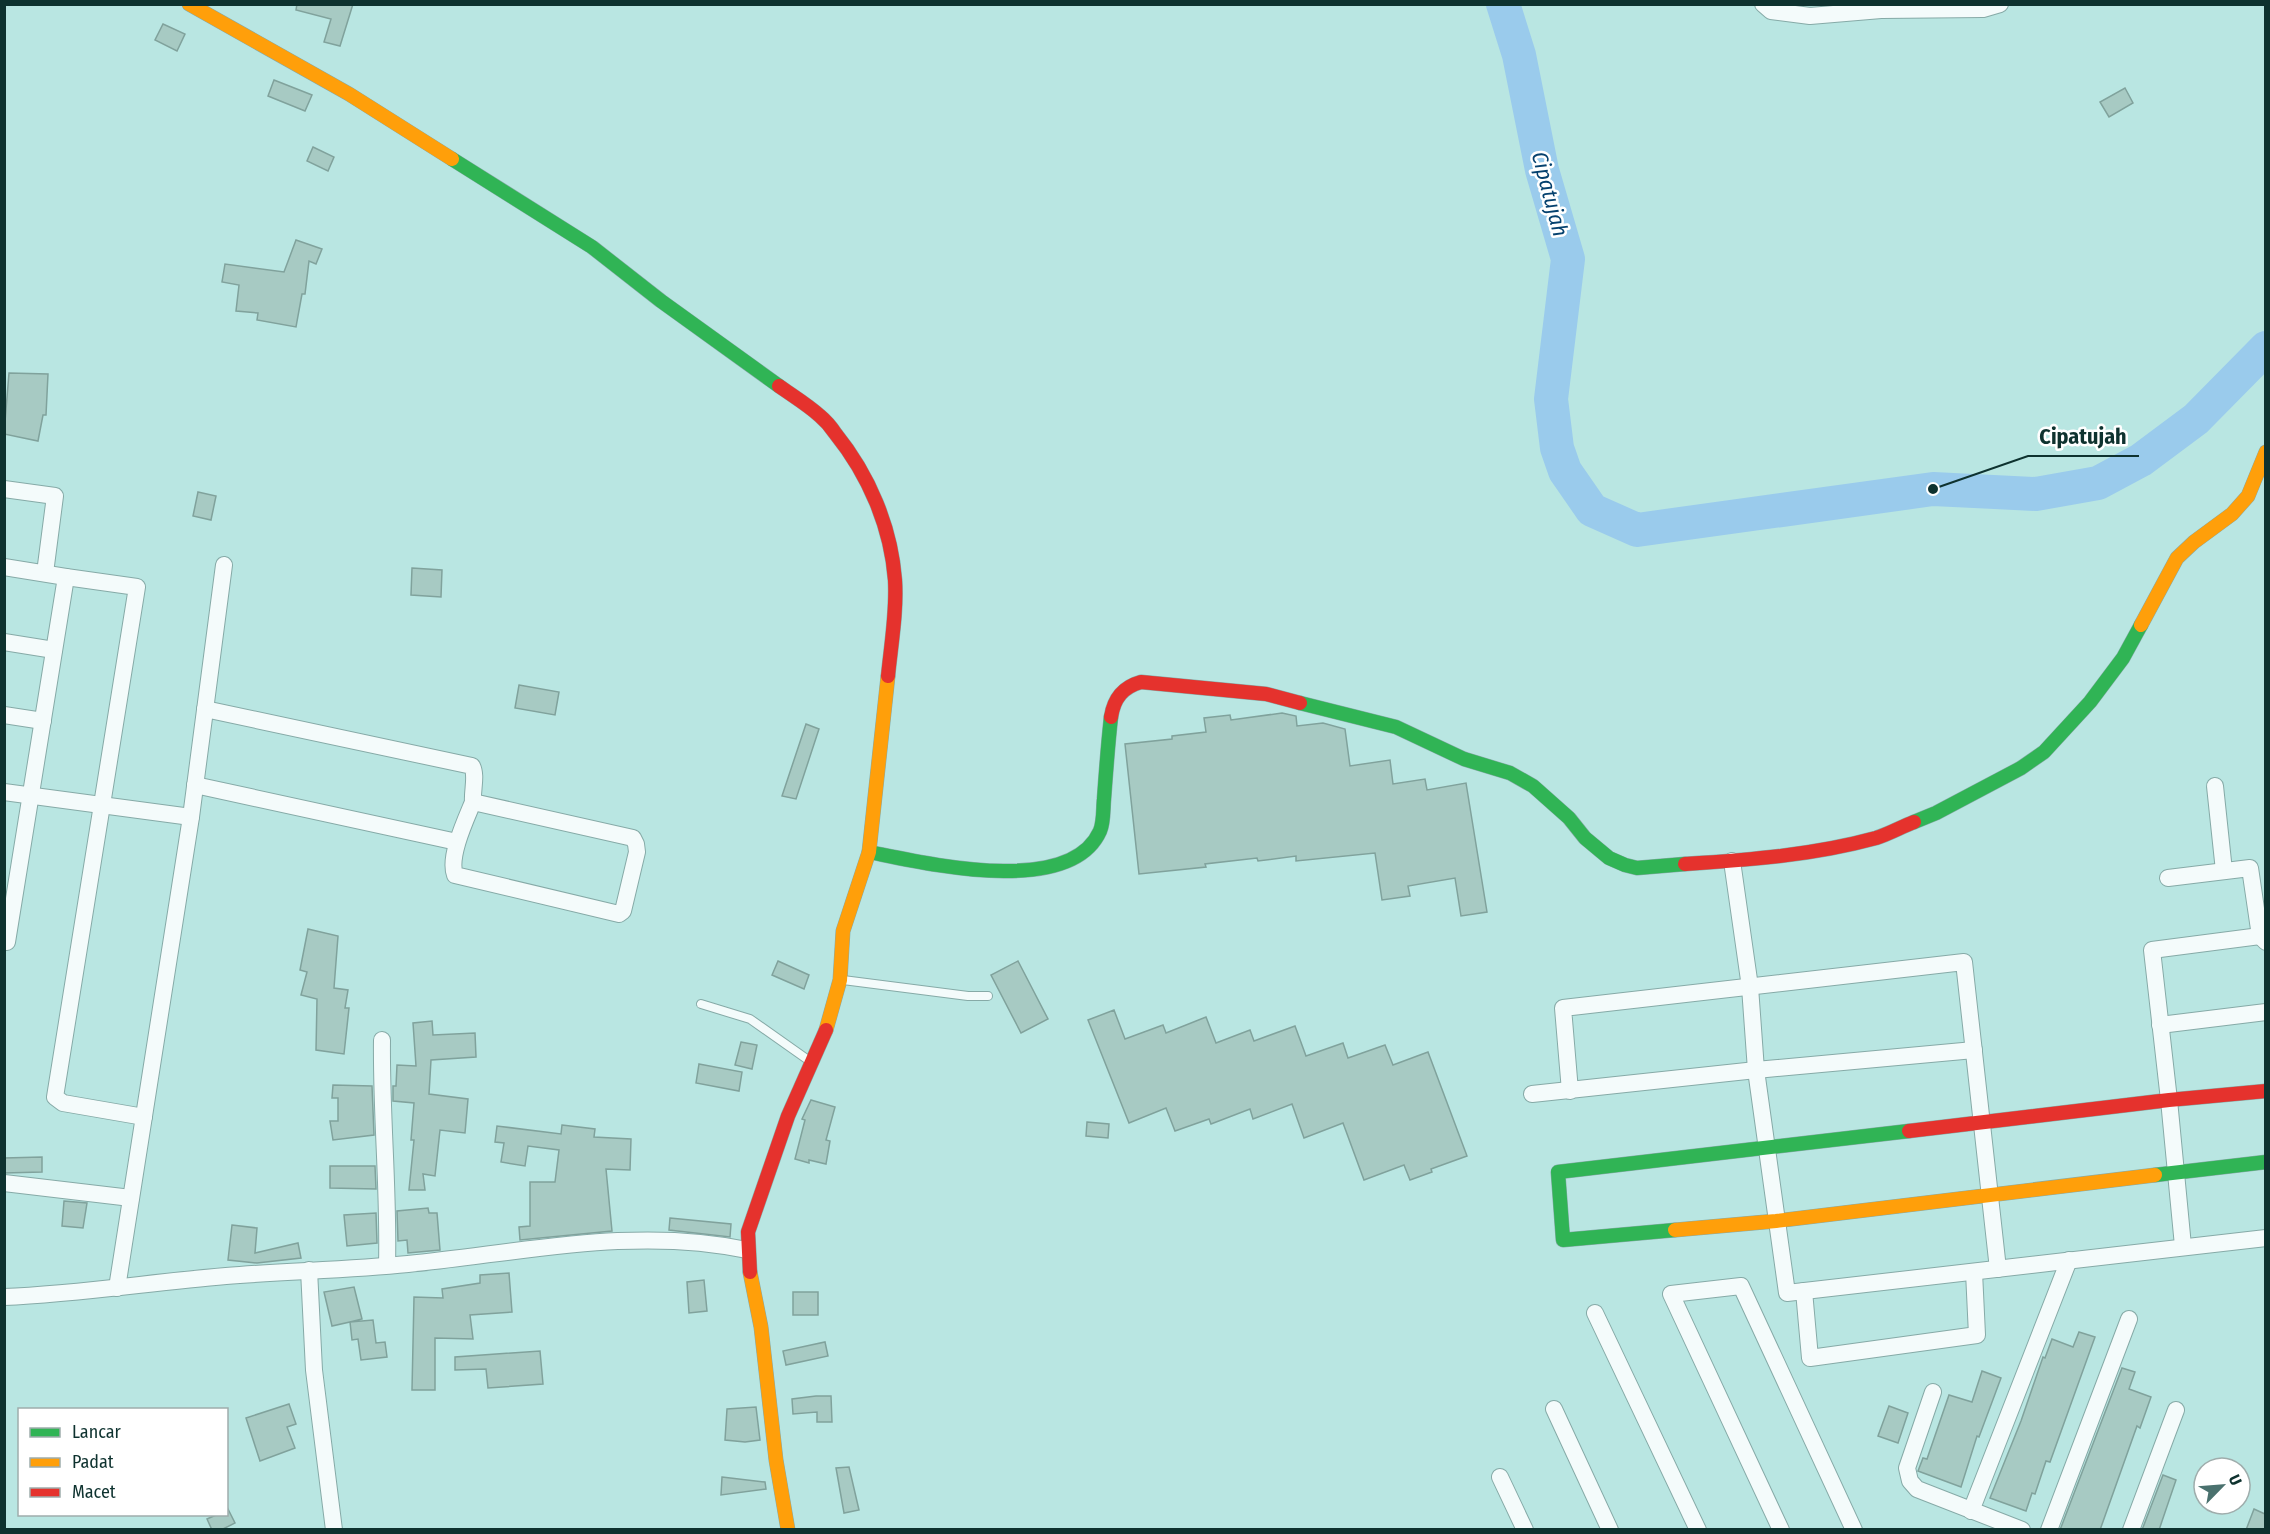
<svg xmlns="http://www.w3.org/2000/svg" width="2270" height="1534" font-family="'Fira Sans Condensed',sans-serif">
  <rect width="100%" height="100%" fill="#b9e6e2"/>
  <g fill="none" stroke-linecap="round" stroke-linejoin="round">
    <!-- river -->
    <path stroke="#9acbec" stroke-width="34" d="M1503 4 1519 55 1542 170 1568 259 1551 399 1557 448 1565 471 1592 510 1637 530 1933 489 2036 494 2098 483 2141 460 2196 419 2266 348"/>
  </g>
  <!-- building -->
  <g fill="#a7cac3" stroke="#80a29c" stroke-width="1.5">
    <path d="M297 4H353L340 46 324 42 331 19 296 10Z"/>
    <path d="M163 24 185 34 177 51 155 40Z"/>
    <path d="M274 80 312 95 305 111 268 96Z"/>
    <path d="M2125 88 2133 103 2109 117 2100 102Z"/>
    <path d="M313 147 334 157 328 171 307 161Z"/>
    <path d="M296 240 322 249 316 264 309 261 305 294H302L296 327 257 320 258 313 236 311 239 285 222 282 225 264 284 272Z"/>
    <path d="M9 373 48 374 46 415H43L38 441 4 434Z"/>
    <path d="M198 492 216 496 211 520 193 516Z"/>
    <path d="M412 568 442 570 441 597 411 595Z"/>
    <path d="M519 685 559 692 555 715 515 708Z"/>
    <path d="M1282 713 1296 716 1297 726 1323 723 1345 729 1350 766 1390 760 1393 784 1425 779 1427 790 1466 783 1487 912 1461 916 1455 878 1408 886 1410 896 1382 900 1375 853 1296 861V856L1258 861 1257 858 1205 864 1206 867 1139 874 1125 744 1172 739V736L1206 732 1204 718 1230 715 1231 720Z"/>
    <path d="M806 724 819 729 796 799 782 796Z"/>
    <path d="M308 929 338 936 334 988 348 990 345 1008H349L344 1054 316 1050 317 999 301 995 307 972 300 970Z"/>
    <path d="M778 961 809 975 804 989 772 975Z"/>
    <path d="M1018 961 1048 1019 1021 1033 991 975Z"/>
    <path d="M1114 1010 1125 1039 1163 1025 1166 1033 1206 1017 1216 1043 1250 1030 1254 1041 1295 1026 1306 1056 1343 1043 1348 1058 1385 1045 1393 1065 1428 1052 1467 1156 1431 1169 1432 1172 1410 1180 1404 1165 1364 1180 1343 1123 1304 1138 1292 1104 1253 1119 1250 1109 1211 1124 1209 1119 1175 1131 1166 1108 1129 1123 1088 1020Z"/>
    <path d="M432 1021 433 1035 475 1033 476 1057 431 1060 429 1094 468 1099 465 1133 440 1130 435 1176 423 1174 425 1190H409L414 1140H411L414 1103 393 1101V1086H396L397 1065 416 1066 413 1023Z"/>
    <path d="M741 1042 757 1045 752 1069 735 1065Z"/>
    <path d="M699 1064 742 1072 739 1091 696 1083Z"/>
    <path d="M333 1085 372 1086 374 1135 333 1140 330 1121H338V1098H332Z"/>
    <path d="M811 1100 835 1107 826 1140 830 1141 826 1164 809 1160V1163L795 1159 805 1120 802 1119Z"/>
    <path d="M1087 1122 1109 1124 1108 1138 1086 1136Z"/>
    <path d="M562 1125 595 1129 594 1137 631 1139 630 1170 606 1169 612 1231 520 1240 519 1227 530 1226V1182H555L559 1150 528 1146 525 1166 501 1162 504 1143 495 1142 497 1126 561 1134Z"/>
    <path d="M42 1157V1172L4 1173V1158Z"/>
    <path d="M330 1166H375L376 1189 330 1188Z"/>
    <path d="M64 1201 87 1203 83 1228 62 1226Z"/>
    <path d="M428 1208 429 1213H437L440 1250 408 1253 407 1240 398 1241 397 1211Z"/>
    <path d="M376 1213 377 1243 347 1246 344 1215Z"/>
    <path d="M670 1218 731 1224 730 1237 669 1230Z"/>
    <path d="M232 1225 257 1228 255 1253 298 1243 301 1258 257 1263 228 1260Z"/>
    <path d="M509 1273 512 1312 470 1315 473 1339 435 1338V1390H412L414 1297 443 1298 442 1289 480 1283V1275Z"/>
    <path d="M704 1280 707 1311 689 1313 687 1282Z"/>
    <path d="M354 1287 362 1319 350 1322 373 1320 376 1343 385 1342 387 1357 361 1360 358 1339 352 1340 350 1322 332 1326 324 1292Z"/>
    <rect x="793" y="1292" width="25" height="23"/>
    <path d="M2079 1332 2095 1337 2050 1462 2046 1461 2035 1494 2032 1493 2026 1511 1990 1498 2021 1421 2043 1357 2045 1358 2052 1339 2073 1347Z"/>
    <path d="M825 1342 828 1356 786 1365 783 1351Z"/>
    <path d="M540 1351 543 1384 488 1388 486 1369 455 1370V1357Z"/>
    <path d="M2122 1368 2135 1372 2129 1389 2151 1397 2140 1428 2137 1426 2100 1530H2060Z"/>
    <path d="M1982 1371 2001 1378 1979 1437 1977 1436 1961 1487 1918 1471 1923 1458 1927 1459 1949 1395 1972 1402Z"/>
    <path d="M816 1396H831L832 1422H817V1412L793 1414 792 1399Z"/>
    <path d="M289 1404 296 1424 287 1427 295 1448 260 1461 246 1418Z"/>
    <path d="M1889 1406 1908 1413 1898 1443 1878 1436Z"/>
    <path d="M756 1407 760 1440 745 1442 725 1440 727 1409Z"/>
    <path d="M849 1467 859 1510 844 1513 836 1468Z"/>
    <path d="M2163 1475 2176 1480 2159 1530H2142Z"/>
    <path d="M722 1477 765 1482 766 1489 721 1495Z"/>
    <path d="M228 1509 235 1523 221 1530H212L207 1519 216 1515H226Z"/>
    <path d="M2254 1509 2265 1514V1530H2246Z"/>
  </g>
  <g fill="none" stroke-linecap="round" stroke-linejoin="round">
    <defs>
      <g id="lane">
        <path d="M843 980 968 996H988"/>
        <path d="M701 1004 750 1019 811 1062"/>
      </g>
      <g id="street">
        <path d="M1763 4 1771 11 1810 16 1881 10 1983 9 2000 4"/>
        <path d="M4 489 55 496 45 573"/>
        <path d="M4 567 66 577 7 942H4"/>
        <path d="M66 577 137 587 55 1097 63 1103 144 1117"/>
        <path d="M4 642 54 650"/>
        <path d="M205 709 472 766C477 776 472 790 473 802L633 838 636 844 637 852 623 911 619 914 455 875C448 857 466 819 473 802"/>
        <path d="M4 715 43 721"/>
        <path d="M195 785 457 842"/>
        <path d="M2215 786 2224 871"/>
        <path d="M4 792 191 817"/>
        <path d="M1732 861 1750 987 1756 1070 1787 1293 2266 1238"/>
        <path d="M2168 878 2250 868 2260 936 2266 942"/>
        <path d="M2160 1025 2266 1012"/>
        <path d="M382 1040C381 1116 389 1190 387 1265"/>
        <path d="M1570 1091 1563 1008 1964 962 1998 1269"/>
        <path d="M1532 1094 1756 1070 1974 1050"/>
        <path d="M4 1183 131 1198"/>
        <path d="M2183 1246 2169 1100 2152 950 2260 936"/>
        <path d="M309 1270 314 1370 334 1530"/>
        <path d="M117 1288 191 817 224 565"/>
        <path d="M1804 1291 1810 1358 1977 1335 1974 1272"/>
        <path d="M4 1297C79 1294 152 1282 226 1276 287 1271 348 1270 408 1264 520 1253 635 1226 747 1250"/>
        <path d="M1595 1313 1698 1530"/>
        <path d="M1933 1392 1907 1468 1910 1481 1917 1489 2022 1530"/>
        <path d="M1554 1409 1610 1530"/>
        <path d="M1500 1477 1525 1530"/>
        <path d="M1971 1511 2069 1260"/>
        <path d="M1781 1530 1671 1294 1741 1286 1854 1530"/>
        <path d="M2049 1530 2129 1319"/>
        <path d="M2131 1530 2176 1410"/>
      </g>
      <g id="fast">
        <path d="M452 159 592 247 661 301 779 386"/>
        <path d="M1300 703 1396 727 1464 759 1510 773 1533 786 1569 818 1585 838 1609 858 1625 865 1637 868 1685 864"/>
        <path d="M1914 822 1936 813 2021 768 2044 752 2090 702 2123 658 2141 625"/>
        <path d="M869 852C925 863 1070 898 1100 831 1104 822 1103 808 1104 799 1106 771 1108 744 1111 717"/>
        <path d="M2155 1175 2266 1162"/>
        <path d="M1675 1230 1563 1240 1558 1172 1909 1131"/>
      </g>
      <g id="slow">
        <path d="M189 4 349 94 452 159"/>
        <path d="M2141 625 2177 558 2194 542 2232 514 2248 496 2266 452"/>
        <path d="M826 1030 840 980 843 931 869 852 888 676"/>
        <path d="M1675 1230 1776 1221 2155 1175"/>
        <path d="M750 1272 761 1327 776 1460 788 1530"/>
      </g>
      <g id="jam">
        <path d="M779 386C793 396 808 405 820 416 826 421 831 427 835 433 869 475 891 527 895 580 897 612 891 645 888 676"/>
        <path d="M1111 717C1114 698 1123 687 1141 682L1266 694 1300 703"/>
        <path d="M1685 864C1749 860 1814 855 1876 838 1889 834 1901 827 1914 822"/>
        <path d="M1909 1131 2169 1100 2266 1091"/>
        <path d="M750 1272 748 1232 788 1116 826 1030"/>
      </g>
    </defs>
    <!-- lane casing -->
    <use href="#lane" stroke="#86aaa7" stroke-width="10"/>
    <!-- street casing -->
    <use href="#street" stroke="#86aaa7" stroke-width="18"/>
    <!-- fast casing -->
    <use href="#fast" stroke="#86aaa7" stroke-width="15"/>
    <!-- slow casing -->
    <use href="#slow" stroke="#86aaa7" stroke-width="15"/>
    <!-- jam casing -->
    <use href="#jam" stroke="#86aaa7" stroke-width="15"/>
    <!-- lane -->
    <use href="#lane" stroke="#f4fbfb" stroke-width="8"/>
    <!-- street -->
    <use href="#street" stroke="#f4fbfb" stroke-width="16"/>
    <!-- fast -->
    <use href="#fast" stroke="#30b455" stroke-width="14"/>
    <!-- slow -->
    <use href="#slow" stroke="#ff9f0a" stroke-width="14"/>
    <!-- jam -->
    <use href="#jam" stroke="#e5322d" stroke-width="14"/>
  </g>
  <g text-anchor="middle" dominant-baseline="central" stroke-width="5" stroke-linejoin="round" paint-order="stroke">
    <!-- water labels -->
    <g font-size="22" font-style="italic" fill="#05416e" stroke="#fff">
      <text transform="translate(1550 194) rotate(75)">Cipatujah</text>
    </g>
  </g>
  <!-- callouts -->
  <path fill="none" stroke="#0e322f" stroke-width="2" d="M1933 489L2028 456H2139"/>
  <circle fill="#0e322f" stroke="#fff" stroke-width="2" cx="1933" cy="489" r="6"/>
  <g font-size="22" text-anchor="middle" font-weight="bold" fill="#0e322f" stroke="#fff" stroke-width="5" stroke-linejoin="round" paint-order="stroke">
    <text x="2083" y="444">Cipatujah</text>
  </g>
  <!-- border -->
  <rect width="2270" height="1534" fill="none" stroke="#0e322f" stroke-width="12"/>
  <!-- legend -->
  <rect x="18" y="1408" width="210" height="108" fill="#ffffff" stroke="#9fadac" stroke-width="1.5"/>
  <rect x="30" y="1428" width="30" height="9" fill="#30b455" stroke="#9fadac" stroke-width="1.5"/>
  <text x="72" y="1438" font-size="18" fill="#0e322f">Lancar</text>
  <rect x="30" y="1458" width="30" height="9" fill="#ff9f0a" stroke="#9fadac" stroke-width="1.5"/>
  <text x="72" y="1468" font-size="18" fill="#0e322f">Padat</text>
  <rect x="30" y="1488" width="30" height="9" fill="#e5322d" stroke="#9fadac" stroke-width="1.5"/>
  <text x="72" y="1498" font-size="18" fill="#0e322f">Macet</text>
  <!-- north arrow -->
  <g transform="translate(2222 1486) rotate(65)"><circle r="28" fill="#ffffff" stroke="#9fadac" stroke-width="1.5"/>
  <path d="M0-4.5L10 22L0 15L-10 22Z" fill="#4a716e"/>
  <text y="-9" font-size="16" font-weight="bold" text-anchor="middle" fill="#0e322f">U</text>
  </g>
</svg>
